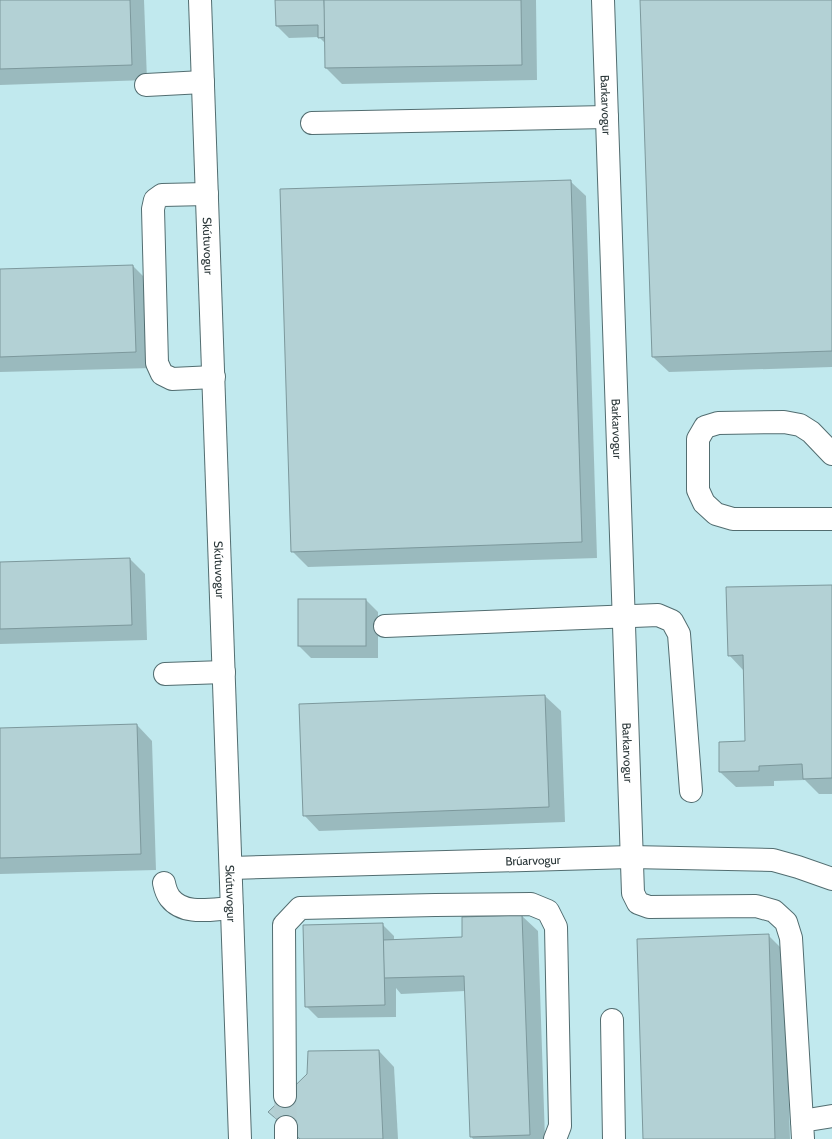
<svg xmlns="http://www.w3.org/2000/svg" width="832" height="1139" font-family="Cabin,sans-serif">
  <rect width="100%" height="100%" fill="#d5f4f8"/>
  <!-- built -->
  <rect fill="#c1e9ee" x="0" y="0" width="832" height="1139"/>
  <!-- shadow -->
  <g fill="#0003">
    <path d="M0 0H144L147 80 0 85Z"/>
    <path d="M276 0H536L537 80 342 84 326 68V44L319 37 289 38 277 26Z"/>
    <path d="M641 0H832V367L669 372 653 357Z"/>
    <path d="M570 181 586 196 597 558 308 567 292 551Z"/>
    <path d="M133 266 149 282 152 368 0 372V270Z"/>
    <path d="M130 559 145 574 147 640 0 644V563Z"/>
    <path d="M832 586V794H819L805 780 774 781V786L736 787 720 772 746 742 744 671 729 655Z"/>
    <path d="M299 600H366L378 612V658H311L299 646Z"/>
    <path d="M545 696 561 711 565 822 319 831 304 815 300 705Z"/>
    <path d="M137 725 152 741 156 870 0 874V729Z"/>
    <path d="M522 916 538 931 545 1139H473L471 1136 465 991 401 994 396 988V1017L318 1018 306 1006 382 924 394 936V941L463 938V918Z"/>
    <path d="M768 935 784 951 790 1139H644Z"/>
    <path d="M379 1051 394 1067 398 1139H299L285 1127Z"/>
  </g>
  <!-- building -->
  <g fill="#b3d1d5" stroke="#7c989c">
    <path d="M0 0H130L132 65 0 69Z"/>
    <path d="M275 0H324L326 37 318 38V25L276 26Z"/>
    <path d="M324 0H521L522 65 325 68Z"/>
    <path d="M640 0H832V351L652 357Z"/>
    <path d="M571 180 582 542 291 552 280 189Z"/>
    <path d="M133 265 136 352 0 357V269Z"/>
    <path d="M130 558 132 625 0 629V562Z"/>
    <path d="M832 585V778L803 779 802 764 759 766V771L719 772V742L745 741 743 655 728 656 726 587Z"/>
    <rect x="298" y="599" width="68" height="47"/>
    <path d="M545 695 549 807 303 816 299 704Z"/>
    <path d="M137 724 141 854 0 858V728Z"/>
    <path d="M522 915 530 1135 470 1137 464 976 384 978 383 940 462 937V917Z"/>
    <path d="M383 923 385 1005 305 1007 303 925Z"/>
    <path d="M769 934 775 1139H643L637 939Z"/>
    <path d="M379 1050 383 1139H300L268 1112 307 1074 308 1051Z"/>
  </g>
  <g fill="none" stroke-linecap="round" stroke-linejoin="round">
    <!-- minor-tunnel -->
    <path stroke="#b3ced2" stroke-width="22" stroke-dasharray="22 11" stroke-linecap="butt" d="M285 1096 286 1127"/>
    <defs>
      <g id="minor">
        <path id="s1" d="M200 0 240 1139"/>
        <path id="s2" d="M603 0 633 893 638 903 649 907 756 906 774 911 786 922 791 938 802 1121"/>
        <path d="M146 85 203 82"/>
        <path d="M312 123 607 117"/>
        <path d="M207 194 162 195 155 200 153 209 157 363 162 374 172 379 214 377"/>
        <path d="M832 454 811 432 800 425 784 422 718 423 705 427 698 439V490L704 503 716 514 733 519H832"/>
        <path d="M385 626 658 615 672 621 679 634 691 791"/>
        <path d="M165 674 224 672"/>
        <path id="s3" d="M231 868 631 857 773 860 798 867 832 879"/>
        <path d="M164 883C165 888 167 894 170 898 184 916 212 909 232 908"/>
        <path d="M612 1020 614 1139"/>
        <path d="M285 1096 284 925 300 908 435 905 531 904 548 911 556 927 560 1126 555 1139"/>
        <path d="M286 1127V1139"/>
        <path d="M803 1139 802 1121 832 1116"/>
      </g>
    </defs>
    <!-- minor casing -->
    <use href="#minor" stroke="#526d70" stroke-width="24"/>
    <!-- minor -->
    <use href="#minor" stroke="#fff" stroke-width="22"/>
  </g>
  <g text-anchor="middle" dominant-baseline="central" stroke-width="3" stroke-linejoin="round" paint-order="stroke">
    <!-- street labels -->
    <g font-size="12" fill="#2a3638" stroke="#f1fdff">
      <text stroke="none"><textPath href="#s2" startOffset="105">Barkarvogur</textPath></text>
      <text stroke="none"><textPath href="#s1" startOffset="246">Skútuvogur</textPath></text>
      <text stroke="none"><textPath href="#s2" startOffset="429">Barkarvogur</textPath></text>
      <text stroke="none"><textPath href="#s1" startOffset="570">Skútuvogur</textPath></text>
      <text stroke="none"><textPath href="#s2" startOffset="753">Barkarvogur</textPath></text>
      <text stroke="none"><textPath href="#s3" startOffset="302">Brúarvogur</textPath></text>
      <text stroke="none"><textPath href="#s1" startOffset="894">Skútuvogur</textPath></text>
    </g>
  </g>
</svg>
